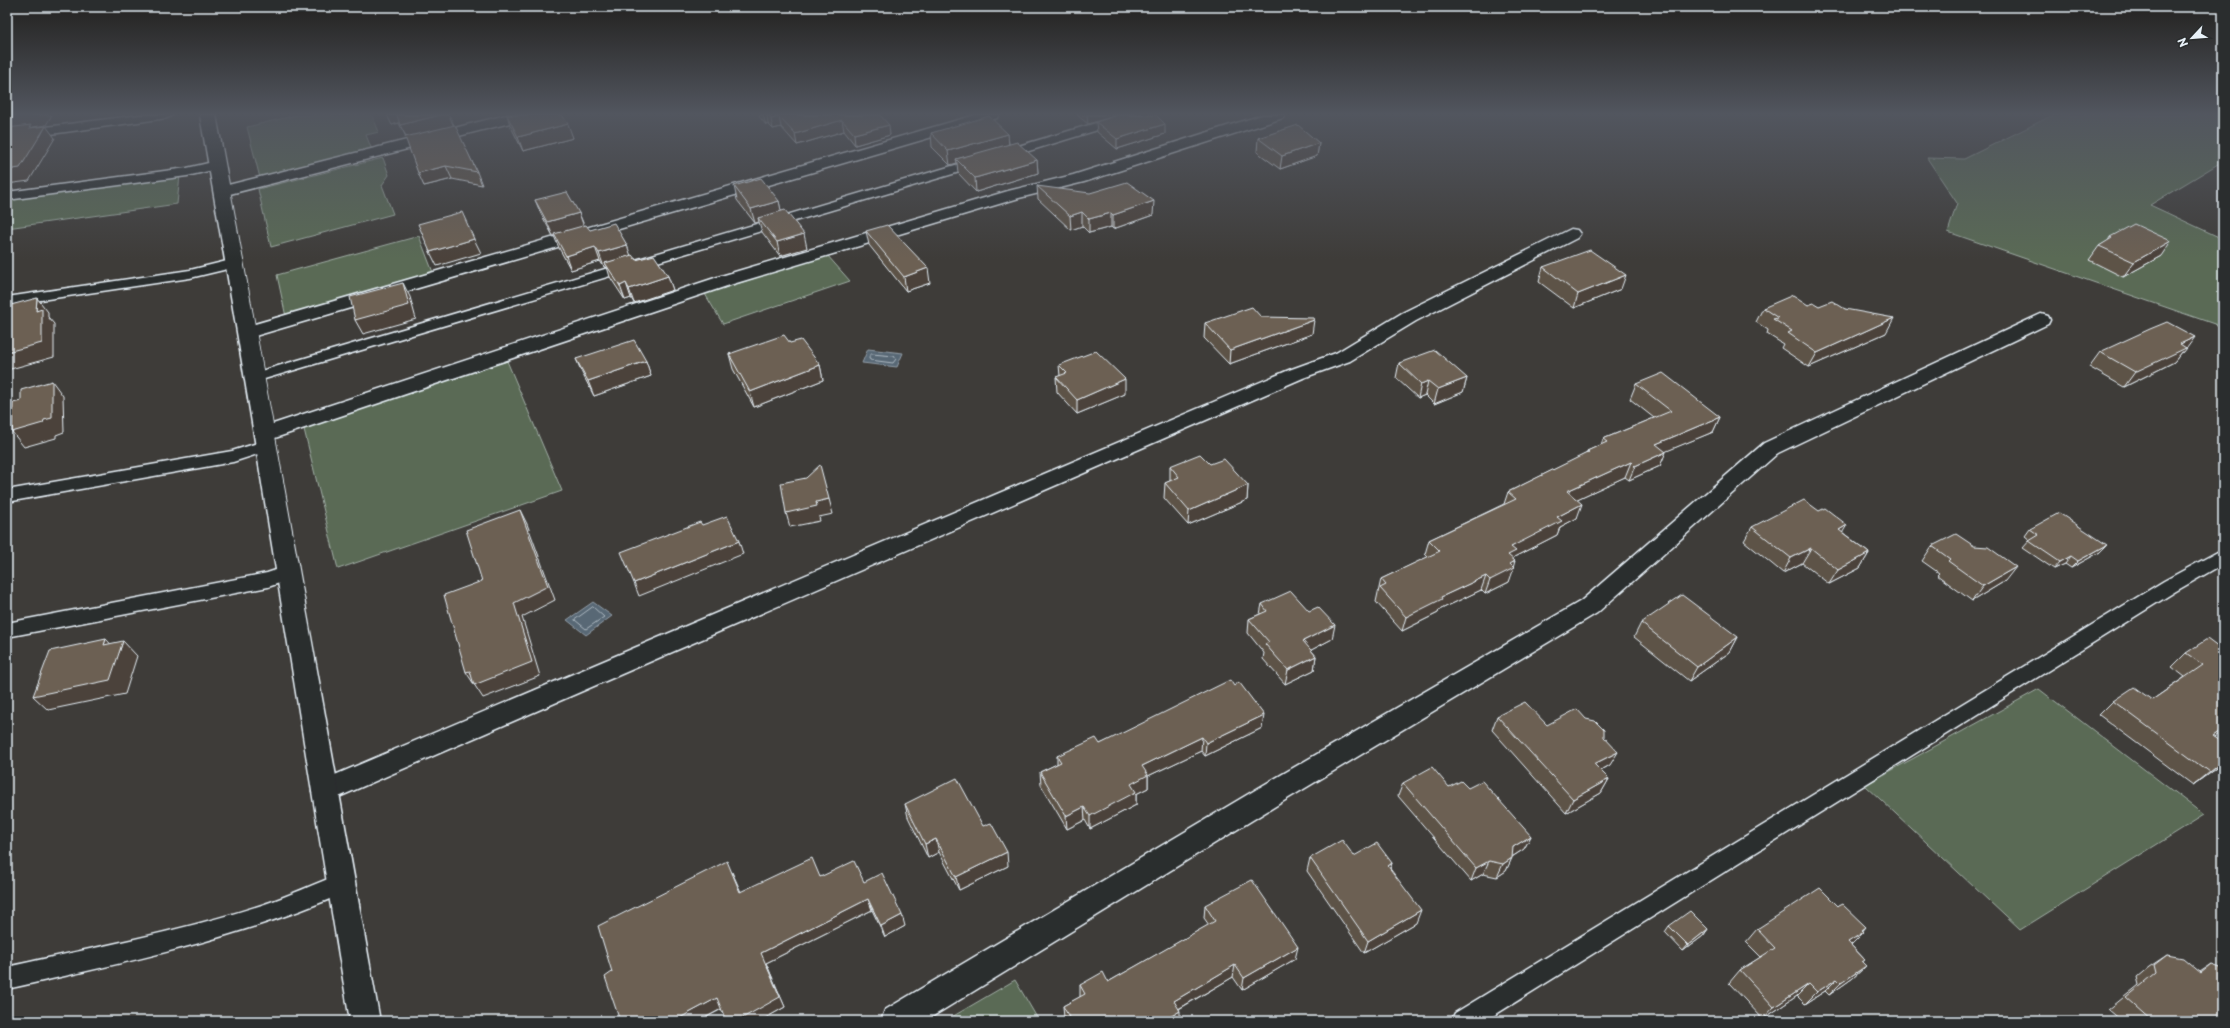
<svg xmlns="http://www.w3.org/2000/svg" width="2230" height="1028" font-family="'Playpen Sans',sans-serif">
  <rect width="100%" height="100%" fill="#3e3c39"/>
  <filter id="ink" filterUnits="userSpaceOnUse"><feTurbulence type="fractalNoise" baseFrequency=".025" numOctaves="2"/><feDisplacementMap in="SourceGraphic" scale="8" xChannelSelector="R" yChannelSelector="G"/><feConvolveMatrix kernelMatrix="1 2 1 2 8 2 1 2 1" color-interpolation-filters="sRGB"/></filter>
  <g filter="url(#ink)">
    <!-- green -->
    <g fill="#5a6b55" stroke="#a1aea6">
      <path d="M297 115H372L379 132 366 135 372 150 260 178 247 127Z"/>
      <path d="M2053 115H2223V161L2150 205 2223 239V327L1948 232 1957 203 1927 158 1964 159Z"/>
      <path d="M383 158 389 175 382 185 393 214 271 247 258 189Z"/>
      <path d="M180 175 177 204 7 228V199Z"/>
      <path d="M419 236 434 275 286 317 277 275Z"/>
      <path d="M827 255 850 281 723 324 705 294Z"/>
      <path d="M507 361 562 491 338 569 303 425Z"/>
      <path d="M2039 689 2204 815 2020 930 1865 785Z"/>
      <path d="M1015 980 1039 1021H945Z"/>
    </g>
    <!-- water -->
    <g fill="#586774" stroke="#929ea9">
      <path d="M868 349 903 353 897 367 862 363Z"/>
      <path d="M593 602 612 616 586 635 567 620Z"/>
    </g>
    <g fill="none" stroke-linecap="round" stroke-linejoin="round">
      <!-- shore -->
      <g stroke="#aebac3" stroke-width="1">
        <path d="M872 354 894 356 896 359 893 363 870 360 869 357Z"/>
        <path d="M593 607 604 617 586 629 575 620Z"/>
      </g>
      <defs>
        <g id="lane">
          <path d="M139 115H173L167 118 7 140V132Z"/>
          <path d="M1123 115H1142L1140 117 1006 158 1002 159 996 155 998 152Z"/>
          <path d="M979 158 983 159 985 162 983 165 261 380H251L248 377 251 374Z"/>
          <path d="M217 161 221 162 223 165 221 168 187 176 7 200V192L187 168Z"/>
          <path d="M235 259 242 263 240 266 190 278 7 305V297L190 270Z"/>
          <path d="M267 440 273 441 275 445 273 449 233 462 7 502V490L232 451Z"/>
          <path d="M2223 549V564L2176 591 1485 1021H1451L1455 1013 2164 581Z"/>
          <path d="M288 566 294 568 297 573 294 578 268 587 7 637V623L267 573Z"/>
          <path d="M341 874 349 877 352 884 349 891C238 939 124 963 7 989V967C92 948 179 932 262 905 289 896 314 884 341 874Z"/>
        </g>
        <g id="street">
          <path d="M506 115H532L530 118 222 196 216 194 214 191 216 188Z"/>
          <path d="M975 115H999L997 118 255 336 248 338 241 336 239 332 241 328Z"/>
          <path d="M1262 115H1285L1283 118 1084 182 1019 198 733 284 272 439 265 441 258 439 255 434 258 429 721 276 1008 191 1073 175Z"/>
          <path d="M1571 229 1577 230 1580 234 1577 238 1416 321 1350 361 1303 378 334 799 325 803 316 799 312 791 316 783 1289 370 1336 353 1402 313Z"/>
          <path d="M2041 314 2048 316 2050 320 2048 324 1778 453 1597 613 1282 802 925 1021H881L885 1010 1262 786 1581 601 1764 443Z"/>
        </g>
        <path id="secondary" d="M200 115H216C273 417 325 719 380 1021H350C299 719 253 417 200 115Z"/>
      </defs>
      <!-- lane casing -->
      <use href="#lane" stroke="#e8f1f8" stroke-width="3"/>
      <!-- street casing -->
      <use href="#street" stroke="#e8f1f8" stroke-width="3"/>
      <!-- secondary casing -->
      <use href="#secondary" stroke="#e8f1f8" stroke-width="3"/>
      <!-- lane -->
      <use href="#lane" fill="#2a2d2e" fill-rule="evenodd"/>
      <!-- street -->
      <use href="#street" fill="#2a2d2e" fill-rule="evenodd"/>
      <!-- secondary -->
      <use href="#secondary" fill="#2a2d2e" fill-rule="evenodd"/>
    </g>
    <!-- wall -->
    <g fill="#5d5347" stroke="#e8f1f8">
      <path d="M387 115H449L454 125 477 172 482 185 452 179 424 186 406 137 399 123 392 125Z"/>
      <path d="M507 115H562L573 138 523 151 510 125Z"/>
      <path d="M758 115H880L890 135 855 145 844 131 797 145 781 127 773 129 768 124 766 125Z"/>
      <path d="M1077 115H1117L1088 124Z"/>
      <path d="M1096 122 1165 134 1117 149 1097 132Z"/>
      <path d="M931 133 1008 134 1009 144 1037 160 1038 173 976 192 958 173 957 163 950 165 932 147Z"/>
      <path d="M1258 138 1319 143 1317 156 1280 169 1257 152Z"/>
      <path d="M734 186 779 201 781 211 807 248 780 256 762 232 759 222 755 223 737 200Z"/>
      <path d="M1037 186 1153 215 1113 229 1111 227 1089 233 1082 226 1071 230 1038 199Z"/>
      <path d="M535 200 579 213 584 225 590 230 630 255 636 260 668 276 673 290 634 303 631 298 625 300 610 277 607 267H604L600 261 571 270 559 248 554 236H553L541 214Z"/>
      <path d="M866 231 930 283 906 291 869 245Z"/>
      <path d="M2110 237 2161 256 2123 277 2089 260 2099 246 2108 241Z"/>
      <path d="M1543 267 1621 289 1574 308 1539 282Z"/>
      <path d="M1808 305 1845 309 1886 333 1809 367 1781 348 1783 344 1767 334 1768 330 1756 322 1763 308Z"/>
      <path d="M1261 317 1312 334 1229 364 1204 338 1205 323Z"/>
      <path d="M790 343 820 365 823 380 754 407 733 369 729 354Z"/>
      <path d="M2100 352H2184H2182L2174 362 2124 387 2089 367Z"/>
      <path d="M576 359 646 361 651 376 594 396 582 373Z"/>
      <path d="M1399 363 1467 378 1463 392 1434 404 1425 395 1418 398 1396 378Z"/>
      <path d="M1059 365 1125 394 1077 414 1057 392 1056 377 1060 376Z"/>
      <path d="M1636 384 1720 417 1713 432 1666 451 1660 466 1629 480 1625 477 1577 499V518L1560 527 1557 535 1514 557 1513 559V567L1509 582 1485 594 1481 590 1439 610 1438 613 1402 631 1376 602 1381 579 1428 557 1425 554 1429 540 1504 504 1508 492 1586 454 1587 451 1601 445 1603 439 1654 418 1630 399Z"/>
      <path d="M1210 464 1248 485 1247 500 1188 525 1164 498 1165 483 1170 481V466Z"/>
      <path d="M1752 527 1842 532 1869 553 1860 568 1829 584 1802 563 1783 573 1744 541Z"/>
      <path d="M2030 529 2100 552 2071 568 2065 564 2054 569 2023 548 2030 540 2025 536Z"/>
      <path d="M1932 546 2005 581 1972 601 1937 575 1939 573 1922 561Z"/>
      <path d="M1262 604 1332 639 1311 650 1316 656 1314 670 1285 684 1263 659 1264 653 1248 633 1249 619 1260 614Z"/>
      <path d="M1641 623 1738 637 1730 652 1689 681 1634 637Z"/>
      <path d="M2223 651V731L2215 737 2219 766 2193 785 2099 715 2113 701 2152 700 2185 677 2172 667 2186 653Z"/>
      <path d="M1234 686 1262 728 1205 756 1201 751 1148 776V788L1136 794V805L1090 829 1085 820 1067 829 1041 785 1040 772 1057 764V756L1100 744Z"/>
      <path d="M1497 716 1604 737 1610 765 1600 771 1609 779 1601 793 1566 813 1492 730Z"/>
      <path d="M1403 783 1449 787 1468 788 1531 836 1524 849 1512 857 1506 871 1497 877 1483 874 1471 881 1398 796Z"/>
      <path d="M905 804 983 826 1008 866 959 890 939 852 928 858 908 817Z"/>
      <path d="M1354 856 1392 863 1390 869 1416 923 1364 953 1307 871 1310 858Z"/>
      <path d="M732 872 741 892 820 877 864 882 905 926 885 937 872 910 766 963 785 1007 760 1021H726L722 1009 699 1021H620L612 972Z"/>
      <path d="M1205 905 1295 959 1242 990 1233 977 1179 1009 1180 1021H1066L1064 1018 1063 1006 1080 997V985L1108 982 1209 925 1204 918Z"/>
      <path d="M1838 906 1866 927 1851 945 1865 960 1862 962 1866 966 1853 978 1829 995 1825 991 1805 1004 1797 996 1763 1019 1729 983 1740 970 1761 957 1746 942 1757 929Z"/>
      <path d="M1669 926 1708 929 1703 936 1683 951 1665 932Z"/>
      <path d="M2167 955 2200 972 2212 964 2223 1021H2121L2108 1010 2139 985 2137 977 2149 967Z"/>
    </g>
    <!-- shaded-wall -->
    <g fill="#4c433a" stroke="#e8f1f8">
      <path d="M7 115H52L46 125 33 127 40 137 46 126 55 138 29 181 7 184Z"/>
      <path d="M387 115H397L400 122 392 125Z"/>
      <path d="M440 115H449L454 127 407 138 400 125Z"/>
      <path d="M763 115H767L768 124 766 125Z"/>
      <path d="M1087 115H1117L1088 124Z"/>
      <path d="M779 117 781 127 773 129 771 119Z"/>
      <path d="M842 120 844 131 797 145 795 134Z"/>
      <path d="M568 124 573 138 523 151 518 137Z"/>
      <path d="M1165 124V134L1117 149V139Z"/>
      <path d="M889 125 890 135 855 145 854 134Z"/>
      <path d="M1008 134 1009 147 956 159 957 163 950 165 948 151Z"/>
      <path d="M1319 143 1317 156 1280 169 1282 156Z"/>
      <path d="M1037 160 1038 173 976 192 975 178Z"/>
      <path d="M446 166 452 179 424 186 418 173Z"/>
      <path d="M779 201 782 215 758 218 759 222 755 223 751 209Z"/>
      <path d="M1154 201 1153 215 1113 229V215Z"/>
      <path d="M1082 212V226L1071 230 1070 216Z"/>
      <path d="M579 213 584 227 553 236 547 222Z"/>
      <path d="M1111 213V227L1089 233V219Z"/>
      <path d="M804 234 807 248 780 256 777 242Z"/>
      <path d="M474 239 481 253 437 266 430 252Z"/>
      <path d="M2171 241 2161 256 2123 277 2134 262Z"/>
      <path d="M627 245 632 259 605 263 607 267H604L599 253Z"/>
      <path d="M595 247 600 261 571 270 566 256Z"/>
      <path d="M928 268 930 283 906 291 904 277Z"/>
      <path d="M1626 275 1621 289 1574 308 1578 294Z"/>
      <path d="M668 276 673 290 634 303 629 289Z"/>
      <path d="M403 283 410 297 416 319 363 334 355 320Z"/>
      <path d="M626 283 631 298 625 300 620 286Z"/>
      <path d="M37 298 48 312V317L54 324V357L7 370V352L36 311Z"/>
      <path d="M1894 318 1886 333 1809 367 1817 353Z"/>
      <path d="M1314 320 1312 334 1229 364 1230 350Z"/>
      <path d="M2195 337 2184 352H2182L2174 362 2124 387 2135 372 2180 344Z"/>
      <path d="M646 361 651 376 594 396 588 381Z"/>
      <path d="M820 365 823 380 754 407 750 392Z"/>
      <path d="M1467 378 1463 392 1434 404 1438 389Z"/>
      <path d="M1125 379V394L1077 414V400Z"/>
      <path d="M52 381 63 396 64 432 56 435V438L24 447 12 432 44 420Z"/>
      <path d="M1428 381 1425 395 1418 398 1421 384Z"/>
      <path d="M1720 417 1713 432 1650 458 1656 444Z"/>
      <path d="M1666 452 1660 466 1629 480 1635 466Z"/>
      <path d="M1631 462 1625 477 1562 506 1567 491Z"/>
      <path d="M1248 485 1247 500 1188 525 1189 511Z"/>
      <path d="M829 499 833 514 819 517 820 521 790 527 786 513 816 502Z"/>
      <path d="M1582 504 1577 518 1560 527 1557 535 1514 557 1512 563 1515 561 1513 568H1514L1509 582 1485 594 1490 580 1503 569 1511 547 1557 517Z"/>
      <path d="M520 510 527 524 555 600 522 617 540 676 483 698 466 672 514 603Z"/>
      <path d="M1847 525 1838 540 1839 530Z"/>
      <path d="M739 541 743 554 639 596 634 583Z"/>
      <path d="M2107 545 2100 552 2071 568 2078 561Z"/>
      <path d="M1811 548 1802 563 1783 573 1791 558Z"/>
      <path d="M1869 553 1860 568 1829 584 1838 570Z"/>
      <path d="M2071 556 2065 564 2054 569 2060 562Z"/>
      <path d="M2016 567 2005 581 1972 601 1983 586Z"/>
      <path d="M1486 576 1481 590 1439 610 1438 613 1402 631 1406 617 1441 597Z"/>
      <path d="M1335 625 1332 639 1300 656 1303 641Z"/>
      <path d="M1738 637 1730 652 1689 681 1697 667Z"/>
      <path d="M106 639 119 653 123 641 137 656 125 694 48 710 33 696 104 645Z"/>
      <path d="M1316 656 1314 670 1285 684 1288 670Z"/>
      <path d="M1264 715 1262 728 1205 756 1206 743Z"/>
      <path d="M2223 729V731L2197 750 2213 736Z"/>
      <path d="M1202 737 1201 751 1148 776V788L1136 794V805L1090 829V816L1131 784 1142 766Z"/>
      <path d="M1618 752 1610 765 1587 778 1594 764Z"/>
      <path d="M2223 761V763L2219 766 2193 785 2209 772Z"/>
      <path d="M1609 779 1601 793 1566 813 1573 799Z"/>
      <path d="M1084 807 1085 820 1067 829 1066 816Z"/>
      <path d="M1531 836 1524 849 1507 860 1513 847Z"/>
      <path d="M936 839 939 852 928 858 925 844Z"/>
      <path d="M1007 852 1008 866 959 890 956 877Z"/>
      <path d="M1512 858 1506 871 1497 877 1503 864Z"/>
      <path d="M1489 861 1483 874 1471 881 1476 868Z"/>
      <path d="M1392 863 1388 876V866Z"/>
      <path d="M868 899 872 910 766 963 785 1007 760 1021H737L761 953Z"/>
      <path d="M1421 910 1416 923 1364 953 1368 941Z"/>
      <path d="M902 915 905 926 885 937 881 926Z"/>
      <path d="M1866 927 1855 938 1864 932 1852 944 1836 955 1848 942Z"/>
      <path d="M1708 929 1703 936 1683 951 1688 945Z"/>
      <path d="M1298 947 1295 959 1242 990 1244 978Z"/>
      <path d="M1235 965 1233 977 1173 1012 1174 1001Z"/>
      <path d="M1866 966 1853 978 1829 995 1841 983Z"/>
      <path d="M1837 979 1825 991 1805 1004 1817 992Z"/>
      <path d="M1809 984 1797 996 1763 1019 1774 1007Z"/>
      <path d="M717 998 723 1008 699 1021H674Z"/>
      <path d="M1180 1011V1021H1163Z"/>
    </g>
    <!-- building -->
    <g fill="#6c6053" stroke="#e8f1f8">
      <path d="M397 115H440L400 125Z"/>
      <path d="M507 115H562L568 124 518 137Z"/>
      <path d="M768 115H880L889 125 854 134 842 120 795 134 779 117 771 119Z"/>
      <path d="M1118 115H1156L1165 124 1117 139 1096 122Z"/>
      <path d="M989 116 1008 134 948 151 931 133Z"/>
      <path d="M31 125 29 128 46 126 20 168 7 170V128Z"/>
      <path d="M455 125 477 172 446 166 418 173 405 137Z"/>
      <path d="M1298 125 1319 143 1282 156 1258 138Z"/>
      <path d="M1017 142 1037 160 975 178 956 159Z"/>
      <path d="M761 178 779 201 751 209 734 186Z"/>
      <path d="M1127 182 1154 201 1113 215 1111 213 1089 219 1082 212 1070 216 1037 186 1090 193Z"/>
      <path d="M567 192 579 213 547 222 535 200Z"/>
      <path d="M785 210 804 234 777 242 758 218Z"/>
      <path d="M462 212 474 239 430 252 418 224Z"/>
      <path d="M614 223 627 245 599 253 595 247 566 256 554 234 586 225 590 230Z"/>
      <path d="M2134 224 2171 241 2134 262 2099 246 2112 238 2110 237Z"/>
      <path d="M887 225 928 268 904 277 866 231Z"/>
      <path d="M1590 250 1626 275 1578 294 1543 267Z"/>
      <path d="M632 255 636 260 654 255 668 276 629 289 626 283 620 286 605 263Z"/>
      <path d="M403 283 409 305 355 320 350 297Z"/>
      <path d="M1793 295 1808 305 1814 303 1819 306 1832 301 1845 309 1894 318 1817 353 1788 333 1792 331 1773 319 1778 318 1763 308Z"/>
      <path d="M37 298 36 311 42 309V343L7 352V306Z"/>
      <path d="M1252 307 1261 317 1313 318 1314 320 1230 350 1205 323Z"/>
      <path d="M2167 322 2195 337 2180 344 2186 348 2135 372 2100 352 2150 329Z"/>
      <path d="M784 335 790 343 801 340 820 365 750 392 729 354Z"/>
      <path d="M634 340 646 361 588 381 576 359Z"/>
      <path d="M1435 350 1467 378 1438 389 1428 381 1421 384 1399 363Z"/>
      <path d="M1096 351 1125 379 1077 400 1056 377 1067 373 1059 365Z"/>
      <path d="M1663 373 1720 417 1656 444 1666 452 1635 466 1631 462 1567 491 1582 504 1557 517 1562 521 1511 547 1516 551 1508 555 1515 561 1510 564 1514 568 1490 580 1486 576 1441 597 1442 599 1406 617 1380 588 1386 585 1381 579 1440 551 1429 540 1516 499 1508 492 1589 452 1587 451 1607 442 1603 439 1671 411 1636 384Z"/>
      <path d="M52 381V418L44 420 43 423 12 432 13 403 21 401V390Z"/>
      <path d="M1200 454 1210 464 1224 459 1248 485 1189 511 1165 483 1179 477 1170 466Z"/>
      <path d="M820 465 829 499 816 502 817 506 786 513 781 483 806 478Z"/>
      <path d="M1804 500 1819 511 1825 508 1847 525 1839 530 1869 553 1838 570 1811 548 1791 558 1752 527Z"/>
      <path d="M520 510 548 586 514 603 532 662 474 685 470 671 466 672 444 595 482 581 466 530Z"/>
      <path d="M2059 513 2107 545 2078 561 2071 556 2060 562 2029 541 2039 535 2030 529Z"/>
      <path d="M727 516 739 541 634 583 621 552 700 522 702 525Z"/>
      <path d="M1956 534 1974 546 1988 547 2016 567 1983 586 1948 561 1950 559 1932 546Z"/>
      <path d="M1291 591 1309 611 1318 607 1335 625 1303 641 1316 656 1288 670 1265 644 1269 642 1249 619 1267 611 1262 604Z"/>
      <path d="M1682 595 1738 637 1697 667 1641 623Z"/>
      <path d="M106 639 104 645 123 641 110 680 33 696 50 651Z"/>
      <path d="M2207 639 2223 651V729L2213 736 2223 743V761L2209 772 2113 701 2134 687 2152 700 2203 665 2186 653Z"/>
      <path d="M1230 680 1234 686 1239 682 1264 715 1206 743 1202 737 1142 766 1148 775 1131 784 1136 792 1090 816 1084 807 1066 816 1040 772 1061 762 1057 756 1096 738 1100 744Z"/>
      <path d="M1525 702 1547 725 1577 709 1586 719 1595 721 1604 730V737L1618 752 1594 764 1609 779 1573 799 1497 716Z"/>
      <path d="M1432 767 1449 787 1461 781 1468 788 1482 781 1531 836 1513 847 1512 858 1503 864 1489 861 1476 868 1403 783Z"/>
      <path d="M957 778 983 826 991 823 1007 852 956 877 936 839 925 844 905 804Z"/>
      <path d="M1342 840 1354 856 1377 843 1392 863 1388 866 1421 910 1368 941 1310 858Z"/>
      <path d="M812 858 820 877 854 861 864 882 882 873 902 915 881 926 868 899 761 953 780 997 737 1021H726L717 998 674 1021H620L605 977 612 972 598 926 727 861 740 892Z"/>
      <path d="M1252 880 1298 947 1244 978 1235 965 1174 1001 1180 1011 1163 1021H1071L1063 1006 1085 994 1080 985 1103 972 1108 982 1215 921 1205 905Z"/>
      <path d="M1820 888 1838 906 1842 904 1866 927 1862 930 1864 932 1848 942 1865 960 1862 962 1866 966 1841 983 1837 979 1817 992 1809 984 1774 1007 1740 970 1775 948 1757 929Z"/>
      <path d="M1690 911 1708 929 1688 945 1669 926Z"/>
      <path d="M2167 955 2183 958 2201 973 2212 964 2223 968V1021H2152L2126 998 2156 973 2154 965Z"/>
      <path d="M173 1018 172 1021H162Z"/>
    </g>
  </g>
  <!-- sky -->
  <linearGradient id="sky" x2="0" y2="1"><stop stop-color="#22211f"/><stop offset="0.44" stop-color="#52565f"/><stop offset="1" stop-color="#52565f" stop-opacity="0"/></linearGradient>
  <rect width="2230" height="259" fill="url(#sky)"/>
  <!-- margin -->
  <rect width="2230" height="1028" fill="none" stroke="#2a2d2e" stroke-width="24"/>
  <rect x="12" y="12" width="2206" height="1004" fill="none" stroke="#e8f1f8" stroke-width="1.5" filter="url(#ink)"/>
  <!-- north arrow -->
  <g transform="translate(2192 38) rotate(244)" stroke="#2a2d2e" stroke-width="3" paint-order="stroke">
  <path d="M0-3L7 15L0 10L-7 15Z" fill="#e8f1f8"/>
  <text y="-6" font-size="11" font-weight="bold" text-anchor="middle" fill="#e8f1f8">N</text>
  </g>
</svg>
